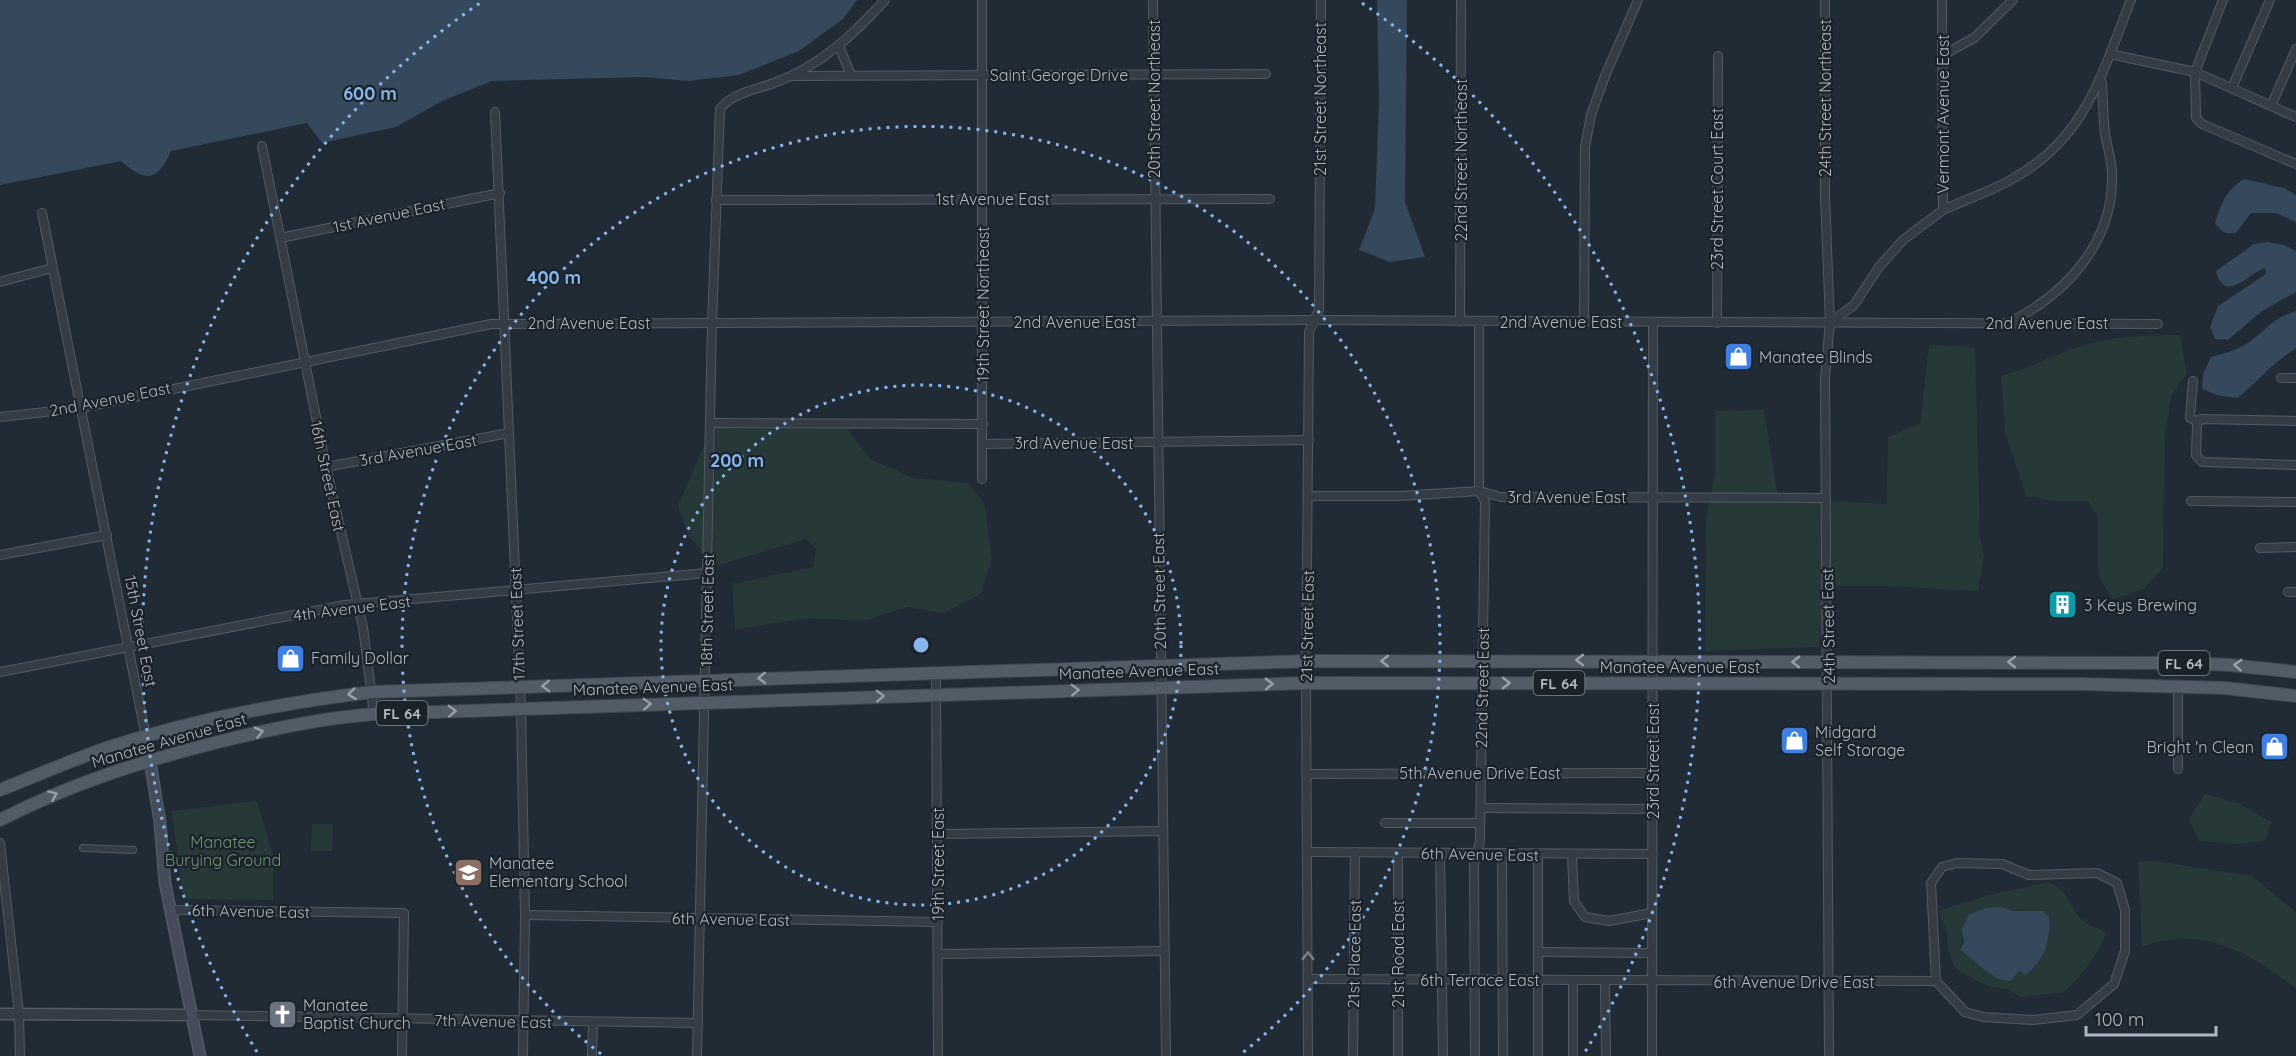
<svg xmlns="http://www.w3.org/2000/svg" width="2296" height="1056" font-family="Quicksand,sans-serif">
  <rect width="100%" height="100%" fill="#212b35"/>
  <!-- green -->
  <g fill="#263938" fill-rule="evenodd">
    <path d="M2180 335 2187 373 2171 396 2165 435 2163 567 2144 589 2112 599 2098 574V517L2088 501H2055L2026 496 2005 432 2001 376C2033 367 2061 351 2093 343 2120 335 2151 336 2180 335Z"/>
    <path d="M1929 345 1975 347 1980 537 1984 556 1978 591 1886 586H1832L1830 501 1887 504 1888 437 1920 424Z"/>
    <path d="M1764 410 1778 498 1821 501 1823 603 1819 647 1705 651 1706 518 1715 474V411Z"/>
    <path d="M716 428 847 429 870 459 913 478 968 483 985 505 992 559 980 594 944 613 908 607 862 621 810 618 735 629 732 584 813 567 816 549 806 539 718 565 712 560Z"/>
    <path d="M706 441 703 551 689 537 678 506Z"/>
    <path d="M2205 794 2238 803 2271 822 2265 841 2236 844 2199 841 2189 819Z"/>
    <path d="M257 801 273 856V900L183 899 172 811Z"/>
    <path d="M312 824H333L332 851H311Z"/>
    <path d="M2154 861 2252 876 2296 912V989C2251 952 2201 924 2142 947L2138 862Z"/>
    <path d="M2048 882C2071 891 2067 905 2082 920 2088 926 2099 927 2106 934 2096 957 2082 975 2064 992L2021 997 2007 989 1988 986 1966 975 1955 967 1948 951 1947 933 1938 911 1985 896ZM2001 907 2007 911 2023 910 2044 953 2031 971H2019L2003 981 1960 950 1967 918Z"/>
  </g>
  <!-- water -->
  <g fill="#36485b">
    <path d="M0 0H857L843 19 799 51 739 75 688 81 643 77 492 81 442 101 396 127 322 143 307 123 171 151C157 182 146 183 121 161L0 185Z"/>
    <path d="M1377 0H1407L1405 202 1425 257 1390 262 1359 250 1375 209 1379 100Z"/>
    <path d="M2244 179 2284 188 2296 195V222L2276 213H2251L2236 233H2225L2215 224C2221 204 2225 191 2244 179Z"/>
    <path d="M2267 242 2284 245 2296 251V292L2262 311 2228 340 2215 339 2210 327 2218 306 2266 274 2265 268C2248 273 2225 305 2216 271L2254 244Z"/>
    <path d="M2296 311V349C2274 360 2257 383 2237 398L2217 395 2202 389 2203 374 2211 357C2224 354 2237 350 2248 343 2268 329 2269 320 2296 311Z"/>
    <path d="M2001 907 2013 911H2043L2049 917C2051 940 2044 962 2025 975L2019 971 2011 981C1992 982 1975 959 1960 950L1964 942 1962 930 1968 915 1986 908Z"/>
  </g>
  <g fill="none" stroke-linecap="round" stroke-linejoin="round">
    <defs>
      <path id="pedestrian" d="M83 848 133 850"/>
      <g id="minor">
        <path d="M982 0V479"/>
        <path d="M1153 0 1166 1056"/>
        <path d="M1825 0V196L1830 323 1825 377 1829 1056"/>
        <path d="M2223 0 2195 72 2196 118 2202 124 2296 164"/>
        <path d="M839 46 851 75"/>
        <path d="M2110 54 2195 72 2296 117"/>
        <path d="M1943 55 1974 38 2013 0"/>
        <path d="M792 76 1266 74"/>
        <path d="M2232 88 2270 0"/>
        <path d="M2271 106 2296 49"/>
        <path d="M495 112 521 709 525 915 523 1056"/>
        <path d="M262 146 326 467 363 627 374 714"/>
        <path d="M716 200 1270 199"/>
        <path d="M1943 210C1966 199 1992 191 2014 178 2087 137 2102 72 2131 0"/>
        <path d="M42 213 146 737"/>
        <path d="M280 238 500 193"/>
        <path d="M0 282 52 268"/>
        <path d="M1460 321 1461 0"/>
        <path d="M2012 321C2068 292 2114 241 2112 174 2112 160 2107 147 2105 133 2103 116 2103 99 2102 83"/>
        <path d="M1584 322 1585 147 1591 115 1605 76 1638 0"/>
        <path d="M1831 322 1854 305 1879 267 1903 240 1943 210 1942 0"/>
        <path d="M1717 323 1718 56"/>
        <path d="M2281 378H2296"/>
        <path d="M2193 381 2190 418 2198 422"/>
        <path d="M0 417 81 408 491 324 1315 320 2158 324"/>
        <path d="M2296 421 2200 419 2197 425 2196 455 2202 462 2296 465"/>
        <path d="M711 423 983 424"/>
        <path d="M983 444 1309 440"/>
        <path d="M326 467 509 433"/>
        <path d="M1309 496H1400L1479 491 1501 497 1826 498"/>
        <path d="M2191 501 2296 502"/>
        <path d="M2260 548 2296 547"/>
        <path d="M0 555 107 535"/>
        <path d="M2288 592H2296"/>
        <path d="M0 672 345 605 707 573"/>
        <path d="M936 673 938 1056"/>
        <path d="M2178 769V687"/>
        <path d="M1307 774 1653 773"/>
        <path d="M1481 808 1653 809"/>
        <path d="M1385 823H1480"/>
        <path d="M938 834 1163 831"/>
        <path d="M0 843 19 1014 20 1056"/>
        <path d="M1308 852 1653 854"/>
        <path d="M1440 853 1443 1056"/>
        <path d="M1502 854 1503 1056"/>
        <path d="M1572 855 1574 901 1585 917 1609 921 1652 913"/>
        <path d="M171 910 404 913 402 1056"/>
        <path d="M525 915 938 922"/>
        <path d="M1539 952 1652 953"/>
        <path d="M938 954 1164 951"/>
        <path d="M1308 979 1936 981 1965 1012 1983 1017 2033 1020 2077 1015 2114 984 2125 951V910L2117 883 2097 873 2029 875 2002 864 1957 863 1942 867 1931 883 1936 981"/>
        <path d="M1573 981V1056"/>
        <path d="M1605 981 1606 1056"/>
        <path d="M191 1015 698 1023"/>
        <path d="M592 1056 593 1022"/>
        <path d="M697 1056 712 323 720 109C730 94 757 89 774 83 820 66 852 36 885 0"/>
        <path d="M1308 1056 1306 683 1309 332 1319 310 1321 0"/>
        <path d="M1353 1056 1355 852"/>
        <path d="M1398 1056V853"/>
        <path d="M1475 1056 1474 864 1480 841 1485 501 1479 491V322"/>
        <path d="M1538 1056V855"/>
        <path d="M1652 1056 1653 322"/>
      </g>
      <path id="tertiary" d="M0 1014 191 1015"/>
      <path id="secondary" d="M146 737 160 822 165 883 200 1056"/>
      <g id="primary">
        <path d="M0 790C33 777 65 763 98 751 186 721 281 703 372 692L1308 661 2189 663 2230 665 2296 672"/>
        <path d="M0 820C70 784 142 761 218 742 270 729 321 718 374 714L1306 683 2082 684 2225 688 2296 696"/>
      </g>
    </defs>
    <!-- pedestrian casing -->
    <use href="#pedestrian" stroke="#525b63" stroke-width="8"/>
    <!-- minor casing -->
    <use href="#minor" stroke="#525b63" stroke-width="10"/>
    <!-- tertiary casing -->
    <use href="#tertiary" stroke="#525b63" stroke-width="13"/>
    <!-- secondary casing -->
    <use href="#secondary" stroke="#525b63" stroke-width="13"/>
    <!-- primary casing -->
    <use href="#primary" stroke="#3e464f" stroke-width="14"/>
    <!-- pedestrian -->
    <use href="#pedestrian" stroke="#343d46" stroke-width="6"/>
    <!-- minor -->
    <use href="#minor" stroke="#343d46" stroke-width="8"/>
    <!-- tertiary -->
    <use href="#tertiary" stroke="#343d46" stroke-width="10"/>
    <!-- secondary -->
    <use href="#secondary" stroke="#434c58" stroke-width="10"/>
    <!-- primary -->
    <use href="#primary" stroke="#525c66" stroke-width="12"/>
  </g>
  <!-- one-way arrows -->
  <defs><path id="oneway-chevron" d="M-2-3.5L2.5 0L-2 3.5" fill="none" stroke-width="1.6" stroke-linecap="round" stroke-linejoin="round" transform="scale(1.5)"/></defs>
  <g stroke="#98a1ab">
    <use href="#oneway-chevron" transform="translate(1580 660) rotate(-180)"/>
    <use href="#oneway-chevron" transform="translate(1385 661) rotate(179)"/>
    <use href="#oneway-chevron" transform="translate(1796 662) rotate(-179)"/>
    <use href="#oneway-chevron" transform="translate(2012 662) rotate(180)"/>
    <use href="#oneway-chevron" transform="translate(2238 665) rotate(-176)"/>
    <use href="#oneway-chevron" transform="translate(762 678) rotate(178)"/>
    <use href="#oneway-chevron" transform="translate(1506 683)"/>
    <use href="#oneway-chevron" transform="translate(1269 684) rotate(-1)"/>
    <use href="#oneway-chevron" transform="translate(546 686) rotate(178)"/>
    <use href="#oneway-chevron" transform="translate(1075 690) rotate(-2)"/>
    <use href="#oneway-chevron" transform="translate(352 694) rotate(173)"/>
    <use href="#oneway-chevron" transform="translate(880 696) rotate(-2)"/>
    <use href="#oneway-chevron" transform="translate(647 704) rotate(-2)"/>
    <use href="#oneway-chevron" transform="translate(452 711) rotate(-2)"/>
    <use href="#oneway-chevron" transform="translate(259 732) rotate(-13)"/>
    <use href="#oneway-chevron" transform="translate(53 795) rotate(-24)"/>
  </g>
  <use stroke="#78818a" href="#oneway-chevron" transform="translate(1308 956) rotate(-90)"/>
  <!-- distance rings -->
  <g fill="none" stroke="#87b6ef" stroke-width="3" stroke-dasharray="3 6">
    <circle cx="921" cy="645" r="260"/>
    <path d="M601 1054A519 519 0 1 1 1241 1054"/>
    <path d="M257 1052A779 779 0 0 1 480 3M1362 3A779 779 0 0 1 1585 1052"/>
  </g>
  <!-- icons -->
  <defs>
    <symbol id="shop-square" viewBox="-11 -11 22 22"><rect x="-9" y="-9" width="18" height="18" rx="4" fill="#3f7fe0" stroke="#1a222a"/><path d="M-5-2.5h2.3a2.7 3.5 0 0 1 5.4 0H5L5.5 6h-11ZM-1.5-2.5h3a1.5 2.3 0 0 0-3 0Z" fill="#fff"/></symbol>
    <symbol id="building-square" viewBox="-11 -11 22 22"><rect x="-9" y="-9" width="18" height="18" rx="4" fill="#0f9aa8" stroke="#1a222a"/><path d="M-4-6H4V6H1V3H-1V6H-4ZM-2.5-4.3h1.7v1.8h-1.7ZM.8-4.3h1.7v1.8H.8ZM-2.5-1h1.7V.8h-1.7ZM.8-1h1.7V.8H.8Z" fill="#fff"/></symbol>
    <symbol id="school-square" viewBox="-11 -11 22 22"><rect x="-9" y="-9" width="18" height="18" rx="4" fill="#8d6e63" stroke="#1a222a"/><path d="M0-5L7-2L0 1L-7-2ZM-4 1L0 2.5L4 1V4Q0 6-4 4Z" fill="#fff"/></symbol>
    <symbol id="church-square" viewBox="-11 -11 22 22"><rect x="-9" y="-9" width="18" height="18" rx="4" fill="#6b7280" stroke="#1a222a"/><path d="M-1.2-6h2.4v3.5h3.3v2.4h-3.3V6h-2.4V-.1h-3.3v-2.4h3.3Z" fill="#fff"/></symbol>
  </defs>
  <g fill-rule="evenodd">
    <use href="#shop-square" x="1722" y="340" width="33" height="33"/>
    <use href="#building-square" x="2046" y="588" width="33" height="33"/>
    <use href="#shop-square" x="274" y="642" width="33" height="33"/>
    <use href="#shop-square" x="1778" y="724" width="33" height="33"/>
    <use href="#shop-square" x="2258" y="730" width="33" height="33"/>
    <use href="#school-square" x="452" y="856" width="33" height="33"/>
    <use href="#church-square" x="266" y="998" width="33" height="33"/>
  </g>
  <g text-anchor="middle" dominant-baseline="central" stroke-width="4.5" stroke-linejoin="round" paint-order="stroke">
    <!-- shield labels -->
    <g fill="#1a222a" stroke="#828b94" stroke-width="1.5">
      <rect x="2158.5" y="651" width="51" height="24" rx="4.5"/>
      <rect x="1533.5" y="671" width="51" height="24" rx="4.5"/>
      <rect x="376.5" y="701" width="51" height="24" rx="4.5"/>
    </g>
    <g font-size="15" font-weight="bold" fill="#afb8c2">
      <text x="2184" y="663">FL 64</text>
      <text x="1559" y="683">FL 64</text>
      <text x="402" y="713">FL 64</text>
    </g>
    <!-- street labels -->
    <g font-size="16" fill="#afb8c2" stroke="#1a222a">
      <text x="1059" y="75">Saint George Drive</text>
      <text transform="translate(1825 98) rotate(-90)">24th Street Northeast</text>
      <text transform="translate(1154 99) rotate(-90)">20th Street Northeast</text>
      <text transform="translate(1320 99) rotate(-90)">21st Street Northeast</text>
      <text transform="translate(1943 114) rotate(-90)">Vermont Avenue East</text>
      <text transform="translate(1461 160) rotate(-90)">22nd Street Northeast</text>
      <text transform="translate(1717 189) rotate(-90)">23rd Street Court East</text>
      <text x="993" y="199">1st Avenue East</text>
      <text transform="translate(389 215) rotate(-12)">1st Avenue East</text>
      <text transform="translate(983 304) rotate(-90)">19th Street Northeast</text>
      <text x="1075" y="322">2nd Avenue East</text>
      <text x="1561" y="322">2nd Avenue East</text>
      <text x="589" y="323">2nd Avenue East</text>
      <text x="2047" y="323">2nd Avenue East</text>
      <text transform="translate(110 399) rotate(-11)">2nd Avenue East</text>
      <text x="1074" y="443">3rd Avenue East</text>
      <text transform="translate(418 450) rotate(-10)">3rd Avenue East</text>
      <text transform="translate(328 476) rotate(78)">16th Street East</text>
      <text x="1567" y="497">3rd Avenue East</text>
      <text transform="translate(1159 591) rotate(-91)">20th Street East</text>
      <text transform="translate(352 608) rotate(-7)">4th Avenue East</text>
      <text transform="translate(707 610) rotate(-89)">18th Street East</text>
      <text transform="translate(517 624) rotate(-92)">17th Street East</text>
      <text transform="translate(1307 626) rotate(-89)">21st Street East</text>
      <text transform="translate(1828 626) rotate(-91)">24th Street East</text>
      <text transform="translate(141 631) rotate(79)">15th Street East</text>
      <text x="1680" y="667">Manatee Avenue East</text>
      <text transform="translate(1139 671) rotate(-2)">Manatee Avenue East</text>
      <text transform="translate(653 687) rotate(-2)">Manatee Avenue East</text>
      <text transform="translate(1482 688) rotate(-89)">22nd Street East</text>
      <text transform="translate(169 740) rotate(-16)">Manatee Avenue East</text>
      <text transform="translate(1653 761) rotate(-90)">23rd Street East</text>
      <text x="1480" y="773">5th Avenue Drive East</text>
      <text transform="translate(1480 854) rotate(1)">6th Avenue East</text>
      <text transform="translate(938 864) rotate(-90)">19th Street East</text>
      <text transform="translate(251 911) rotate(1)">6th Avenue East</text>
      <text transform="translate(731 919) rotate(1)">6th Avenue East</text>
      <text transform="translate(1354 954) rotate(-89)">21st Place East</text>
      <text transform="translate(1398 954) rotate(-90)">21st Road East</text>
      <text x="1480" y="980">6th Terrace East</text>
      <text x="1794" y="982">6th Avenue Drive East</text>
      <text transform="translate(493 1021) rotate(1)">7th Avenue East</text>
    </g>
    <!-- poi labels -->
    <g font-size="16" fill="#afb8c2" stroke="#1a222a" text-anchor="start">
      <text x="1759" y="357">Manatee Blinds</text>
      <text x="2084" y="605">3 Keys Brewing</text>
      <text x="311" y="658">Family Dollar</text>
      <text x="1815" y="732">Midgard<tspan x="1815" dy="18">Self Storage</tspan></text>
      <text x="2254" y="747" text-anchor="end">Bright 'n Clean</text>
      <text x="489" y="863">Manatee<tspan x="489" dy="18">Elementary School</tspan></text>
      <text x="303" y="1005">Manatee<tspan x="303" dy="18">Baptist Church</tspan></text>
    </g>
    <!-- park labels -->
    <g font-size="16" fill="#709676" stroke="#1a222a">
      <text x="223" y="842">Manatee<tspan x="223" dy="18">Burying Ground</tspan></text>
    </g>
  </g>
  <circle cx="921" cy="645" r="9" fill="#87b6ef" stroke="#1a222a" stroke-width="3"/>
  <g font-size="18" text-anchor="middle" font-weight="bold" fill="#87b6ef" stroke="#1a222a" stroke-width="4.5" stroke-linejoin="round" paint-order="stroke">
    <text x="370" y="100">600 m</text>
    <text x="554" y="284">400 m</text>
    <text x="737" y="467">200 m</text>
  </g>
  <!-- scale -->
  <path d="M2086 1026v9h130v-9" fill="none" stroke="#afb8c2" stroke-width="3"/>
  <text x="2095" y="1026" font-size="18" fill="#afb8c2" stroke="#1a222a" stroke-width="4.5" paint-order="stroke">100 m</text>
</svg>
